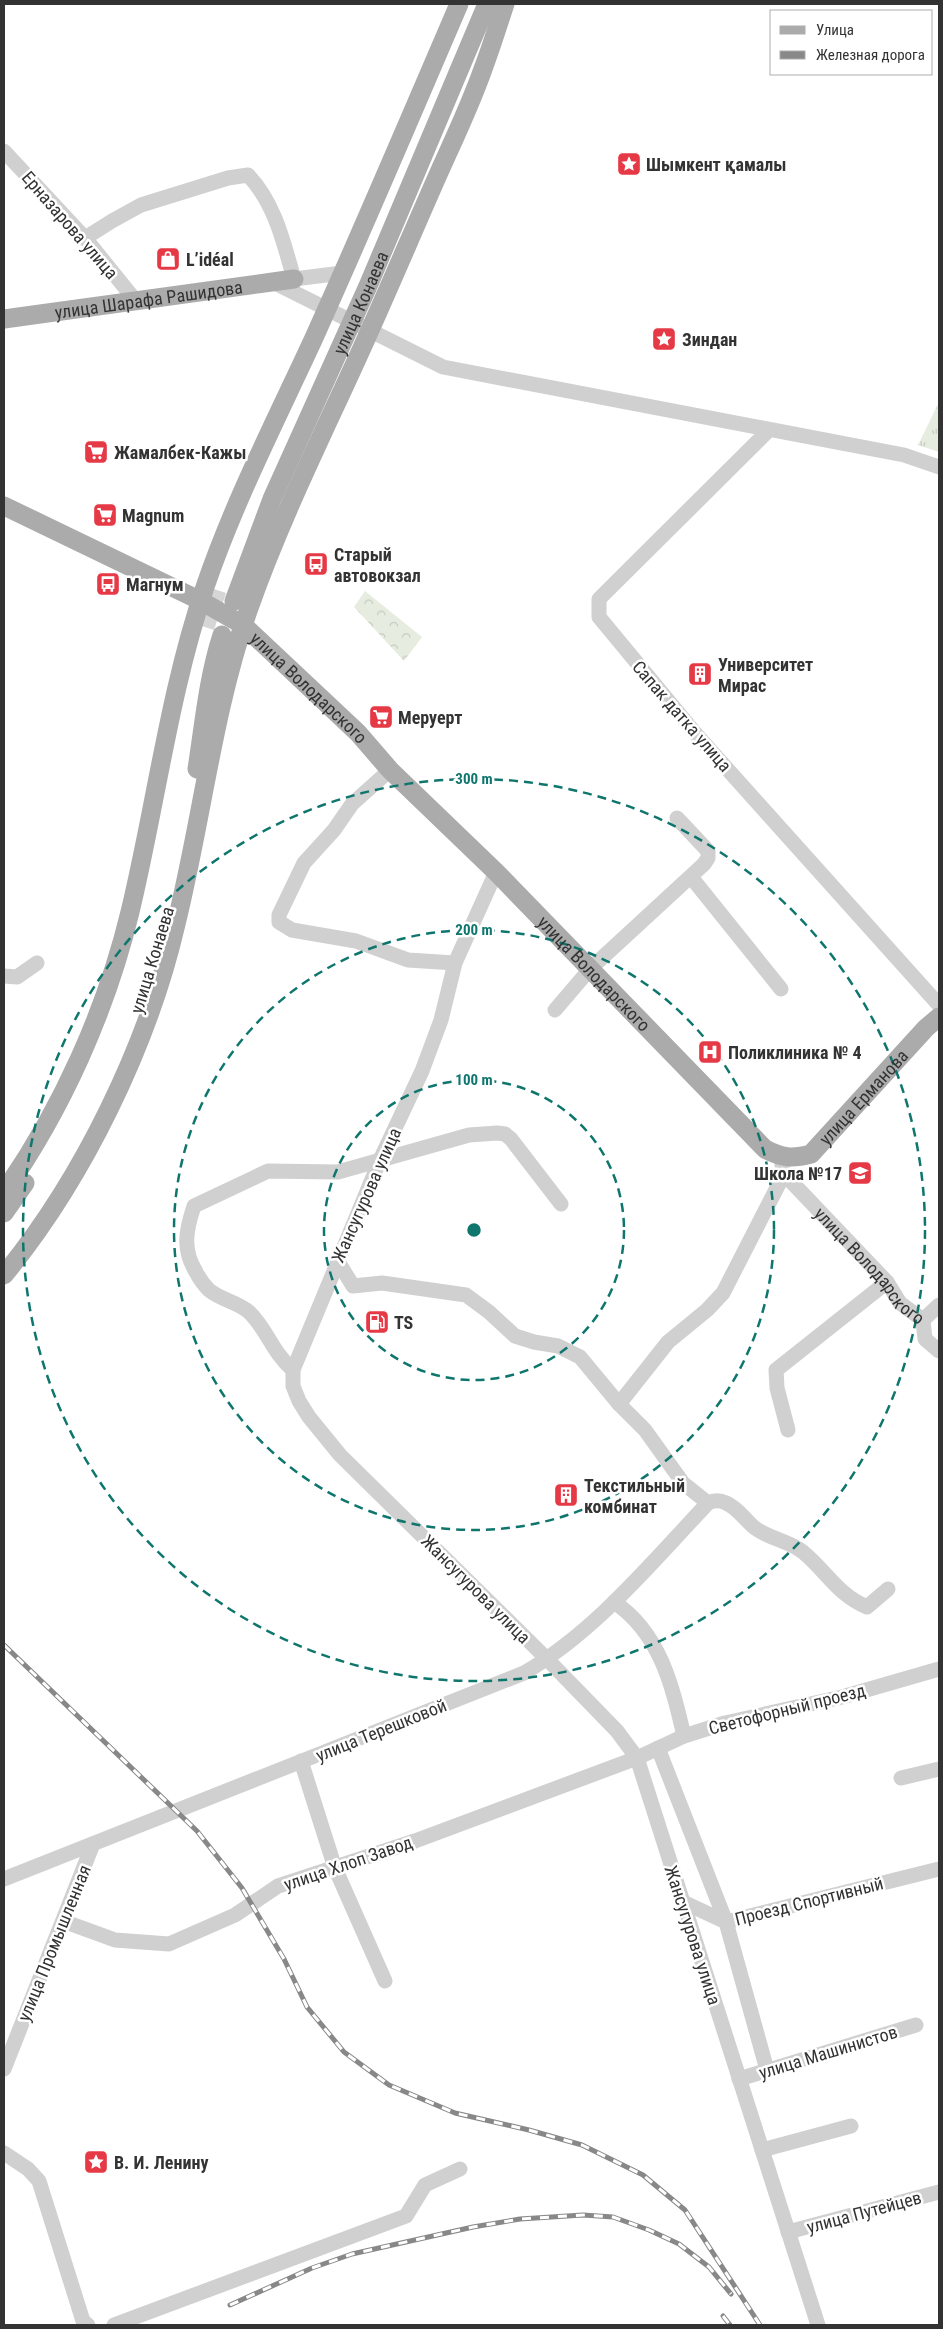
<svg xmlns="http://www.w3.org/2000/svg" width="943" height="2329" font-family="'Roboto Condensed',sans-serif">
  <defs>
    <pattern id="forest-crowns" width="20" height="18" patternUnits="userSpaceOnUse" patternTransform="scale(1.25)"><rect width="20" height="18" fill="#e6ecdf"/><path d="M2 6a3 3 0 1 1 6 0M12 15a3 3 0 1 1 6 0" fill="none" stroke="#c6cbc0"/></pattern>
    <pattern id="park-tufts" width="24" height="20" patternUnits="userSpaceOnUse" patternTransform="scale(1.25)"><rect width="24" height="20" fill="#e6ecdf"/><path d="M3 7l-1-3M5 7V3M7 7l1-3M15 17l-1-3M17 17v-4M19 17l1-3" fill="none" stroke="#c6cbc0"/></pattern>
  </defs>
  <rect width="100%" height="100%" fill="#fff"/>
  <!-- forest -->
  <path fill="url(#forest-crowns)" d="M365 591 422 637 404 661 354 607Z"/>
  <!-- park -->
  <path fill="url(#park-tufts)" d="M939 402V452L918 445Z"/>
  <g fill="none" stroke-linecap="round" stroke-linejoin="round">
    <!-- major-tunnel -->
    <path stroke="#d6d6d6" stroke-width="19" stroke-dasharray="19 9" stroke-linecap="butt" d="M205 627 217 590"/>
    <!-- minor -->
    <g stroke="#d0d0d0" stroke-width="15">
      <path d="M4 151 85 238 135 300"/>
      <path d="M85 238 112 221 141 205 228 178 248 175C275 203 284 244 294 279L342 273"/>
      <path d="M273 282 443 367 904 455 939 467"/>
      <path d="M769 430 599 599V617L695 733 939 1005"/>
      <path d="M390 770 352 804 334 830 304 863 279 915V922L292 930 356 941 408 960 455 963"/>
      <path d="M496 872 455 963 441 1020 422 1071 380 1160 293 1370V1386L299 1401 309 1417 340 1455 547 1659 617 1731 637 1758 818 2325"/>
      <path d="M691 877 781 989"/>
      <path d="M4 976 17 977 37 963"/>
      <path d="M555 1010 590 969 704 864 708 858V851L677 818"/>
      <path id="s1" d="M782 1165 784 1174 887 1282 900 1303 923 1320 925 1339 939 1351"/>
      <path d="M337 1260 353 1286 382 1283 466 1295 489 1312 515 1336 534 1342 558 1346 580 1357 619 1404 645 1430 683 1483 708 1503"/>
      <path d="M923 1320 939 1305"/>
      <path d="M293 1370C272 1352 267 1329 249 1312 238 1302 221 1300 209 1290 204 1285 199 1278 196 1272 182 1249 186 1230 194 1206L268 1171 338 1172 469 1135 497 1133 505 1134 511 1139 561 1204"/>
      <path d="M619 1404 668 1342 707 1310 723 1293 784 1174"/>
      <path d="M788 1430 777 1388 776 1370 887 1282"/>
      <path d="M614 1602C660 1633 672 1685 684 1736"/>
      <path d="M658 1748 726 1922 767 2070"/>
      <path d="M301 1761 335 1868 385 1981"/>
      <path d="M901 1778 939 1769"/>
      <path d="M4 1879 524 1673C596 1631 651 1563 708 1503 714 1500 720 1500 726 1503 738 1508 745 1520 755 1528 770 1539 789 1541 803 1552 827 1572 838 1595 867 1607L888 1589"/>
      <path d="M683 1902 726 1922 939 1869"/>
      <path d="M63 1921 115 1940 169 1944 235 1915 278 1886 415 1841 637 1758 684 1736 725 1723 842 1697 939 1669"/>
      <path d="M4 2069 93 1844"/>
      <path d="M739 2079 916 2025"/>
      <path d="M762 2150 851 2126"/>
      <path d="M4 2153 28 2169 39 2181 83 2321 88 2325"/>
      <path d="M788 2232 939 2192"/>
      <path d="M114 2325 406 2216 425 2185 460 2169"/>
    </g>
    <!-- major -->
    <g stroke="#ababab" stroke-width="19">
      <path id="s2" d="M4 319 294 279"/>
      <path id="s3" d="M4 506 201 601 243 625 358 733 390 770 496 872 765 1149C782 1158 792 1159 811 1154L926 1028 939 1017"/>
      <path id="s4" d="M234 601 272 499 368 286 487 4"/>
      <path d="M197 769C204 724 208 678 222 635"/>
      <path d="M4 1192C62 1109 106 1011 130 912 156 804 169 693 205 587 234 502 275 422 313 340 363 229 411 116 459 4"/>
      <path d="M4 1213 25 1183"/>
      <path d="M4 1275C83 1179 148 1045 176 924 202 819 213 710 249 608 279 523 319 442 356 361 384 300 410 238 437 177 453 141 470 106 483 69 491 48 498 25 505 4"/>
    </g>
    <defs>
      <g id="rail">
        <path d="M4 1645 197 1831 242 1888 284 1959 307 2007 344 2052 389 2085 455 2113 529 2130 582 2145 643 2175 685 2210 760 2325"/>
        <path d="M230 2305 312 2268 352 2254 473 2227 520 2219 583 2215 613 2217 649 2230 679 2244 709 2267 731 2294"/>
        <path d="M723 2316 730 2325"/>
      </g>
    </defs>
    <!-- rail casing -->
    <use href="#rail" stroke="#888" stroke-width="5"/>
    <!-- rail -->
    <use href="#rail" stroke="#fff" stroke-width="3" stroke-dasharray="9" stroke-linecap="butt"/>
  </g>
  <!-- distance rings -->
  <g fill="none" stroke="#0f766e" stroke-width="2.5" stroke-dasharray="9 6">
    <circle cx="474" cy="1230" r="150"/>
    <circle cx="474" cy="1230" r="300"/>
    <circle cx="474" cy="1230" r="451"/>
  </g>
  <!-- icons -->
  <defs>
    <symbol id="sight-square" viewBox="-11 -11 22 22"><rect x="-9" y="-9" width="18" height="18" rx="4" fill="#e63946" stroke="#fff"/><path d="M0-6L1.8-2.2L6-1.7L2.9 1.2L3.7 5.4L0 3.3L-3.7 5.4L-2.9 1.2L-6-1.7L-1.8-2.2Z" fill="#fff"/></symbol>
    <symbol id="shop-square" viewBox="-11 -11 22 22"><rect x="-9" y="-9" width="18" height="18" rx="4" fill="#e63946" stroke="#fff"/><path d="M-5-2.5h2.3a2.7 3.5 0 0 1 5.4 0H5L5.5 6h-11ZM-1.5-2.5h3a1.5 2.3 0 0 0-3 0Z" fill="#fff"/></symbol>
    <symbol id="supermarket-square" viewBox="-11 -11 22 22"><rect x="-9" y="-9" width="18" height="18" rx="4" fill="#e63946" stroke="#fff"/><path d="M-6-5.5h2.5l.6 2H6L4.5 2H-2.5L-4.4-4H-6ZM-1.5 3.2a1.3 1.3 0 1 0 .1 0ZM3 3.2a1.3 1.3 0 1 0 .1 0Z" fill="#fff"/></symbol>
    <symbol id="bus-square" viewBox="-11 -11 22 22"><rect x="-9" y="-9" width="18" height="18" rx="4" fill="#e63946" stroke="#fff"/><path d="M-5-6H5V4H4V6H2V4H-2V6H-4V4H-5ZM-3.5-4V0h7V-4ZM-3.5 1.2v1.5H-2V1.2ZM2 1.2v1.5H3.5V1.2Z" fill="#fff"/></symbol>
    <symbol id="building-square" viewBox="-11 -11 22 22"><rect x="-9" y="-9" width="18" height="18" rx="4" fill="#e63946" stroke="#fff"/><path d="M-4-6H4V6H1V3H-1V6H-4ZM-2.5-4.3h1.7v1.8h-1.7ZM.8-4.3h1.7v1.8H.8ZM-2.5-1h1.7V.8h-1.7ZM.8-1h1.7V.8H.8Z" fill="#fff"/></symbol>
    <symbol id="hospital-square" viewBox="-11 -11 22 22"><rect x="-9" y="-9" width="18" height="18" rx="4" fill="#e63946" stroke="#fff"/><path d="M-5-5h3v3.5h4V-5h3V5h-3V1.5h-4V5h-3Z" fill="#fff"/></symbol>
    <symbol id="school-square" viewBox="-11 -11 22 22"><rect x="-9" y="-9" width="18" height="18" rx="4" fill="#e63946" stroke="#fff"/><path d="M0-5L7-2L0 1L-7-2ZM-4 1L0 2.5L4 1V4Q0 6-4 4Z" fill="#fff"/></symbol>
    <symbol id="fuel-square" viewBox="-11 -11 22 22"><rect x="-9" y="-9" width="18" height="18" rx="4" fill="#e63946" stroke="#fff"/><path d="M-5.5-6h7V0h2V4h1.3V-2.5L3-4.5l.8-.8L6-3V5H2.5V1h-1V6h-7ZM-4.2-4.7v3.2H.2V-4.7Z" fill="#fff"/></symbol>
  </defs>
  <g fill-rule="evenodd">
    <use href="#sight-square" x="615" y="150" width="28" height="28"/>
    <use href="#shop-square" x="154" y="245" width="28" height="28"/>
    <use href="#sight-square" x="650" y="325" width="28" height="28"/>
    <use href="#supermarket-square" x="82" y="438" width="28" height="28"/>
    <use href="#supermarket-square" x="91" y="501" width="28" height="28"/>
    <use href="#bus-square" x="302" y="550" width="28" height="28"/>
    <use href="#bus-square" x="94" y="570" width="28" height="28"/>
    <use href="#building-square" x="686" y="660" width="28" height="28"/>
    <use href="#supermarket-square" x="367" y="703" width="28" height="28"/>
    <use href="#hospital-square" x="696" y="1038" width="28" height="28"/>
    <use href="#school-square" x="846" y="1159" width="28" height="28"/>
    <use href="#fuel-square" x="363" y="1308" width="28" height="28"/>
    <use href="#building-square" x="552" y="1481" width="28" height="28"/>
    <use href="#sight-square" x="82" y="2148" width="28" height="28"/>
  </g>
  <g text-anchor="middle" dominant-baseline="central" stroke-width="5" stroke-linejoin="round" paint-order="stroke">
    <!-- poi labels -->
    <g font-size="18" font-weight="bold" fill="#333" stroke="#fff" text-anchor="start">
      <text x="646" y="164">Шымкент қамалы</text>
      <text x="186" y="259">L’idéal</text>
      <text x="682" y="339">Зиндан</text>
      <text x="114" y="452">Жамалбек-Кажы</text>
      <text x="122" y="515">Magnum</text>
      <text x="334" y="554">Старый<tspan x="334" dy="21">автовокзал</tspan></text>
      <text x="126" y="584">Магнум</text>
      <text x="718" y="664">Университет<tspan x="718" dy="21">Мирас</tspan></text>
      <text x="398" y="717">Меруерт</text>
      <text x="728" y="1052">Поликлиника № 4</text>
      <text x="842" y="1173" text-anchor="end">Школа №17</text>
      <text x="394" y="1322">TS</text>
      <text x="584" y="1485">Текстильный<tspan x="584" dy="21">комбинат</tspan></text>
      <text x="114" y="2162">В. И. Ленину</text>
    </g>
    <!-- street labels -->
    <g font-size="18" fill="#333" stroke="#fff">
      <text transform="translate(70 225) rotate(49)">Ерназарова улица</text>
      <text stroke="none"><textPath href="#s2" startOffset="146">улица Шарафа Рашидова</textPath></text>
      <text stroke="none"><textPath href="#s4" startOffset="324">улица Конаева</textPath></text>
      <text stroke="none"><textPath href="#s3" startOffset="358">улица Володарского</textPath></text>
      <text transform="translate(682 716) rotate(49)">Сапак датка улица</text>
      <text transform="translate(152 960) rotate(-73)">улица Конаева</text>
      <text stroke="none"><textPath href="#s3" startOffset="762">улица Володарского</textPath></text>
      <text stroke="none"><textPath href="#s3" startOffset="1132">улица Ерманова</textPath></text>
      <text transform="translate(366 1195) rotate(-66)">Жансугурова улица</text>
      <text stroke="none"><textPath href="#s1" startOffset="135">улица Володарского</textPath></text>
      <text transform="translate(476 1589) rotate(45)">Жансугурова улица</text>
      <text transform="translate(787 1709) rotate(-14)">Светофорный проезд</text>
      <text transform="translate(381 1730) rotate(-22)">улица Терешковой</text>
      <text transform="translate(348 1863) rotate(-19)">улица Хлоп Завод</text>
      <text transform="translate(809 1901) rotate(-14)">Проезд Спортивный</text>
      <text transform="translate(693 1935) rotate(72)">Жансугурова улица</text>
      <text transform="translate(54 1943) rotate(-68)">улица Промышленная</text>
      <text transform="translate(828 2052) rotate(-17)">улица Машинистов</text>
      <text transform="translate(864 2212) rotate(-15)">улица Путейцев</text>
    </g>
  </g>
  <circle cx="474" cy="1230" r="8" fill="#0f766e" stroke="#fff" stroke-width="2.5"/>
  <g font-size="15" text-anchor="middle" font-weight="bold" fill="#0f766e" stroke="#fff" stroke-width="5" stroke-linejoin="round" paint-order="stroke">
    <text x="474" y="784">300 m</text>
    <text x="474" y="935">200 m</text>
    <text x="474" y="1085">100 m</text>
  </g>
  <!-- border -->
  <rect width="943" height="2329" fill="none" stroke="#333333" stroke-width="10"/>
  <!-- legend -->
  <rect x="770" y="10" width="162" height="65" fill="#ffffff" stroke="#adadad"/>
  <rect x="780" y="26" width="25" height="8" fill="#ababab" stroke="#adadad"/>
  <text x="816" y="35" font-size="15" fill="#333333">Улица</text>
  <rect x="780" y="51" width="25" height="8" fill="#888888" stroke="#adadad"/>
  <text x="816" y="60" font-size="15" fill="#333333">Железная дорога</text>
</svg>
